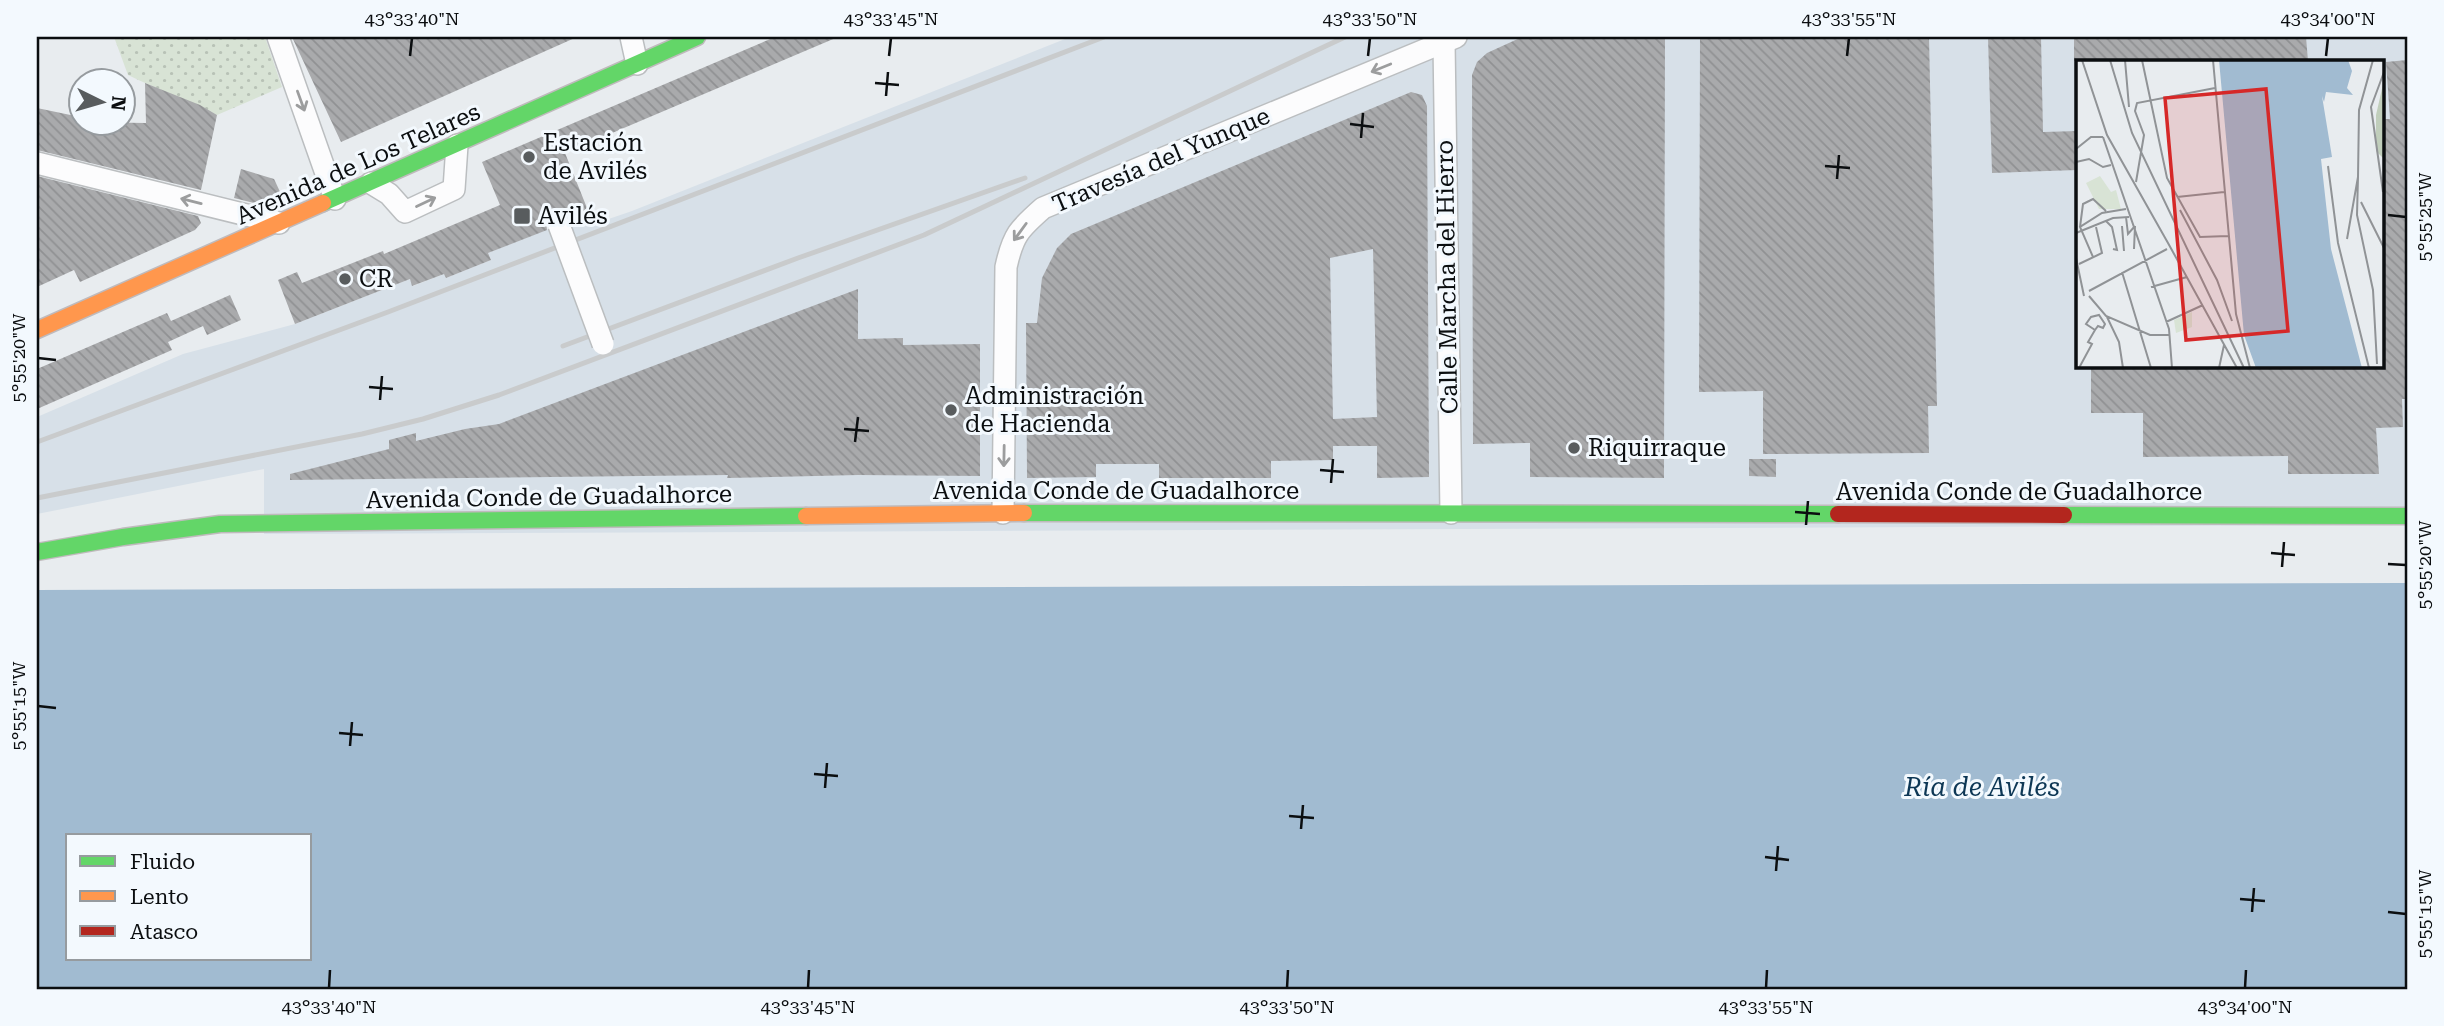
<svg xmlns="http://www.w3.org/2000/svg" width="2444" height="1026" font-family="'Roboto Serif',serif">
  <defs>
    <pattern id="park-dots" width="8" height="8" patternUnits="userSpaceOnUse" patternTransform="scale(1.75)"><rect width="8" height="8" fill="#d8e3d5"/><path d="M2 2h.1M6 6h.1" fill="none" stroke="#b8c2b6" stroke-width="1.8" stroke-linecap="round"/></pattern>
    <pattern id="building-back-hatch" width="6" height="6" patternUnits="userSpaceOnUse" patternTransform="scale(1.75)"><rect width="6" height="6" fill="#a9aaac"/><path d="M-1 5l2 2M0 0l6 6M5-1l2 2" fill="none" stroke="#909193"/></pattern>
  </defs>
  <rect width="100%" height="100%" fill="#e8ecef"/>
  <!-- built -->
  <path fill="#d7e0e8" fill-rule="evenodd" d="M1070 37H2407V525L264 534V469L37 514V417L183 354 295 324 410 279 413 286 444 274 446 278 491 260 488 253 589 213 594 224 632 211ZM2078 61H2383V366H2078Z"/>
  <!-- park -->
  <path fill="url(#park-dots)" d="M114 37H265L282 87 217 115C189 99 157 90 128 75Z"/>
  <!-- water -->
  <path fill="#a1bbd1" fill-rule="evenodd" d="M2407 583V989H37V590ZM68 835H310V958H68Z"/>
  <!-- building -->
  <g fill="url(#building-back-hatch)" fill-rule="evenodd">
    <path d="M292 37H577L341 142Z"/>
    <path d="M775 37H838L565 153 589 213 571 220 562 212 554 213 546 222 547 230 488 253 491 260 446 278 444 274 412 286 410 279 295 324 278 280 297 272 302 283 383 251 384 254 500 205 482 162Z"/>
    <path d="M1522 37H1665L1664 478 1530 477V443L1473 444 1472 75 1477 62 1487 53Z"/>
    <path d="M1700 37H1929L1937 406H1928L1929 453 1763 454V391L1699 392Z"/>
    <path d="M1988 37H2041L2043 132 2078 131V170L1992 173Z"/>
    <path d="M2074 37H2306L2308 61H2074Z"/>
    <path d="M2407 60V399H2402L2403 427 2376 428 2379 474H2288V456L2143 457V413H2091V366H2383V119H2390L2386 62Z"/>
    <path d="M145 83 200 105 217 115 201 190 37 150V108L80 117V122L146 123Z"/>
    <path d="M1411 92 1422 95 1427 106 1429 477 1377 478V446H1333V460L1271 461V478H1159V464H1096V477L1027 478 1026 323H1037L1042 278 1057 248 1071 234ZM1373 249 1377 417 1333 419 1330 258Z"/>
    <path d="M241 169 274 179 282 196 262 205 234 198Z"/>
    <path d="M37 176 198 216 201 223 195 230 80 282 74 270 37 287Z"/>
    <path d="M858 289V339L903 338V345L980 344V476L858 475 727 478 728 475 290 480V474L389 449V440L416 433V441L465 429 499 424Z"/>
    <path d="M230 295 241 320 207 335 203 326 168 342 172 350 37 409V369L167 313 171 321Z"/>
    <path d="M1749 459H1776V477L1749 476Z"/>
  </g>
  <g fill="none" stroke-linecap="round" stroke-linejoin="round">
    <defs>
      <g id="street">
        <path d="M278 37 335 199"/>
        <path d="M631 37 637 64"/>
        <path d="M1444 42 1451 513"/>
        <path d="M37 163 279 223"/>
        <path d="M371 183 389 194 405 212 454 189 457 145"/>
        <path d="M1003 513 1006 267C1013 235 1019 229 1043 208L1456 37"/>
      </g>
      <g id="fast">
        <path d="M323 203 697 37"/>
        <path d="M1024 513 1838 514"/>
        <path d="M2064 515 2407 516"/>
        <path d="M37 552 123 537 220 524 806 516"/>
      </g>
      <g id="slow">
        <path d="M37 330 323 203"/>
        <path d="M806 516 1024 513"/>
      </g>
      <path id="jam" d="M1838 514 2064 515"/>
    </defs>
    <!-- street casing -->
    <use href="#street" stroke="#bbbec0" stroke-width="24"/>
    <!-- fast casing -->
    <use href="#fast" stroke="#bfbabc" stroke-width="19"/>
    <!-- slow casing -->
    <use href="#slow" stroke="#bfbabc" stroke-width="19"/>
    <!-- jam casing -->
    <use href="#jam" stroke="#bfbabc" stroke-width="19"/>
    <!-- street -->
    <use href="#street" stroke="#fcfcfd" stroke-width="21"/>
    <!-- fast -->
    <use href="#fast" stroke="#63d668" stroke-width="16"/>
    <!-- slow -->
    <use href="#slow" stroke="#ff974d" stroke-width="16"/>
    <!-- jam -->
    <use href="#jam" stroke="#b3261e" stroke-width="16"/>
    <!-- rail -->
    <g stroke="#c9cbcc" stroke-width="5">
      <path d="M563 346 798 258 1025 178"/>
      <path d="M37 442 388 312 1104 37"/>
      <path d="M37 498 362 434 423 419 499 395 924 235 1345 37"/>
    </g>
    <defs>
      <path id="street-bridge" d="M559 225 603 344"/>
    </defs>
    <!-- street-bridge casing -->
    <use href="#street-bridge" stroke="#bbbec0" stroke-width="24" stroke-linecap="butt"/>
    <!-- street-bridge -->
    <use href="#street-bridge" stroke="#fcfcfd" stroke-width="21"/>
  </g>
  <!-- one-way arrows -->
  <defs><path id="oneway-shaft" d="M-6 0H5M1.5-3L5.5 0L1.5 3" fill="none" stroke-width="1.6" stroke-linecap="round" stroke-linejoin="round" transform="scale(1.75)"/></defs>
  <g stroke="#9c9d9e">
    <use href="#oneway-shaft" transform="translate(1381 68) rotate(158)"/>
    <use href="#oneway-shaft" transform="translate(301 101) rotate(70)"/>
    <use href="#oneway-shaft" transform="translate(191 201) rotate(-166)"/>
    <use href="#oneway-shaft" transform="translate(426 202) rotate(-25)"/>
    <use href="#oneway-shaft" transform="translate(1020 232) rotate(126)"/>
    <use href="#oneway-shaft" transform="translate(1004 456) rotate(91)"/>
  </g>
  <!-- ticks -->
  <path fill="none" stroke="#0b0e10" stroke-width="2.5" d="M410 56 412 38M889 56 891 38M1368 56 1370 38M1847 56 1849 38M2326 56 2328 38M875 83 899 85M886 96 888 72M1350 124 1374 127M1361 138 1363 113M1825 166 1850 168M1837 179 1839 155M2388 215 2406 217M38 358 56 360M369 387 393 389M380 400 382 376M844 429 869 431M855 442 858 417M1320 470 1344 472M1331 483 1333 459M1795 512 1820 514M1806 525 1808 501M2271 553 2295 555M2388 564 2406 565M2282 567 2284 542M38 706 56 708M339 733 363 735M350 746 352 722M814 774 838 776M825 788 827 763M1289 816 1314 818M1301 829 1303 805M1765 857 1789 860M1776 871 1778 846M2240 899 2265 901M2252 912 2254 888M2388 912 2406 914M329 988 330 970M808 988 809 970M1287 988 1288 970M1766 988 1767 970M2245 988 2246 970"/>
  <!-- markers -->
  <g fill="#585c5e" stroke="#f3f9fe" stroke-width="2.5">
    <circle cx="529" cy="157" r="7"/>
    <rect x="513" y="207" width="18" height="18" rx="3.5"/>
    <circle cx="345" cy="279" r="7"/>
    <circle cx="951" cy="410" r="7"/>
    <circle cx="1574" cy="448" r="7"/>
  </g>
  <g text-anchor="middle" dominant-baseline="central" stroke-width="6" stroke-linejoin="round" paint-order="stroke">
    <!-- poi labels -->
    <g font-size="24" fill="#0b0e10" stroke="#f3f9fe" text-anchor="start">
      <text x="543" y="143">Estación<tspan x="543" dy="28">de Avilés</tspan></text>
      <text x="538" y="216">Avilés</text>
      <text x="359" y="279">CR</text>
      <text x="965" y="396">Administración<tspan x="965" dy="28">de Hacienda</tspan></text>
      <text x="1588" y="448">Riquirraque</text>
    </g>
    <!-- street labels -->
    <g font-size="24" fill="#0b0e10" stroke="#f3f9fe">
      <text transform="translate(1161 160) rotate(-23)">Travesía del Yunque</text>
      <text transform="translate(358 164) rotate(-24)">Avenida de Los Telares</text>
      <text transform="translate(1447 277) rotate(-91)">Calle Marcha del Hierro</text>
      <text x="1116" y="491">Avenida Conde de Guadalhorce</text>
      <text x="2019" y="492">Avenida Conde de Guadalhorce</text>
      <text transform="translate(549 497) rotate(-1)">Avenida Conde de Guadalhorce</text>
    </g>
    <!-- water labels -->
    <g font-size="26" font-style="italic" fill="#0d3755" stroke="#f3f9fe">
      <text x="1982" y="787">Ría de Avilés</text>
    </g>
  </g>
  <!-- overview -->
  <g transform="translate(2076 60)">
    <rect width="308" height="308" fill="#e8ecef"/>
    <path d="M308 20V99L300 91V55Z" fill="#c0cebb"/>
    <path d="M24 116 35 132 40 130 45 149H23L10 123ZM116 252V267L100 273 98 260Z" fill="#d8e3d5"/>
    <path d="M143 0H272L276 11 271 28 277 35 250 32 248 42 246 36 256 97 245 99 255 189 286 308H180L168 275Z" fill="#a1bbd1"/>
    <path fill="none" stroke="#909396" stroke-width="2" d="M6 0 31 75 92 183M34 0 56 73 168 308M49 0 53 47M66 0 91 118 124 177 152 176M137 0 160 254 174 308M27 77 93 269 96 308M0 89 15 77H27M0 102 13 99 27 107 35 105M252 106 262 183 293 308M282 117 281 155 297 230 301 304M60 122 68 75 59 51 61 43 139 28M307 132 295 47 308 12M101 137 148 132M285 142 308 188M104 150 141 220 156 261M50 157 52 174 59 166M30 161 36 167 41 190 37 189M46 166 48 191M4 167 7 144 17 139 30 151M0 173 37 158 53 157M271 179 282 117 283 50 297 0M92 183 161 308M58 189 59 166M17 197 4 167 26 153 50 149M0 198 8 236M3 204 26 193 20 167M46 212 75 308M75 227 111 217M13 231 91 189M13 236 30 256 74 275H93M31 257 43 282 47 308M90 262 127 245M3 308 16 284 12 282 19 270 22 266 27 268 29 264 23 255 15 257 10 264 19 270M143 308 148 285"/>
    <path fill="#d62828" fill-opacity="0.15" stroke="#d62828" stroke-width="3.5" d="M190 29 212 271 110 280 89 38Z"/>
    <rect width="308" height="308" fill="none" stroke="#0b0e10" stroke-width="3.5"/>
  </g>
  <!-- border -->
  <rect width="2444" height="1026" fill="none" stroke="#f3f9fe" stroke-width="77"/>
  <!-- legend -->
  <rect x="66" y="834" width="245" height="126" fill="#f3f9fe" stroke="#969b9f" stroke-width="2"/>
  <rect x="80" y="856" width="35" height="10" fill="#63d668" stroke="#969b9f" stroke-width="2"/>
  <text x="130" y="869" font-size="21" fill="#0b0e10">Fluido</text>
  <rect x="80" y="891" width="35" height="10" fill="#ff974d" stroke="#969b9f" stroke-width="2"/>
  <text x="130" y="904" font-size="21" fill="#0b0e10">Lento</text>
  <rect x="80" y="926" width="35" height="10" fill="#b3261e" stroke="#969b9f" stroke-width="2"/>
  <text x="130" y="939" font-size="21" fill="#0b0e10">Atasco</text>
  <!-- north arrow -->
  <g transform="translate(102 102) rotate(95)"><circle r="33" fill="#f3f9fe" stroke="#969b9f" stroke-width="2"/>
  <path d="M0-5L12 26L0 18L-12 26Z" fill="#585c5e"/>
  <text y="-10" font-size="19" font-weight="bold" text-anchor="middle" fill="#0b0e10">N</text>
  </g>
  <rect x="38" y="38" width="2368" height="950" fill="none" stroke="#0b0e10" stroke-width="2.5"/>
  <g font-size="18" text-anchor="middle" fill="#0b0e10">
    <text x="412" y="25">43°33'40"N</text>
    <text x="891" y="25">43°33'45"N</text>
    <text x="1370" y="25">43°33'50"N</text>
    <text x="1849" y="25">43°33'55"N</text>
    <text x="2328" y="25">43°34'00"N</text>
    <text transform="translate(2425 217) rotate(-90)" y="6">5°55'25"W</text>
    <text transform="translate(19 358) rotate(-90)" y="6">5°55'20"W</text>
    <text transform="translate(2425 565) rotate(-90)" y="6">5°55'20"W</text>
    <text transform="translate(19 706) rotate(-90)" y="6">5°55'15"W</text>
    <text transform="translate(2425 914) rotate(-90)" y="6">5°55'15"W</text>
    <text x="329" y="1013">43°33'40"N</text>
    <text x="808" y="1013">43°33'45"N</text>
    <text x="1287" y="1013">43°33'50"N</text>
    <text x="1766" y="1013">43°33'55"N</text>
    <text x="2245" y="1013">43°34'00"N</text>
  </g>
</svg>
